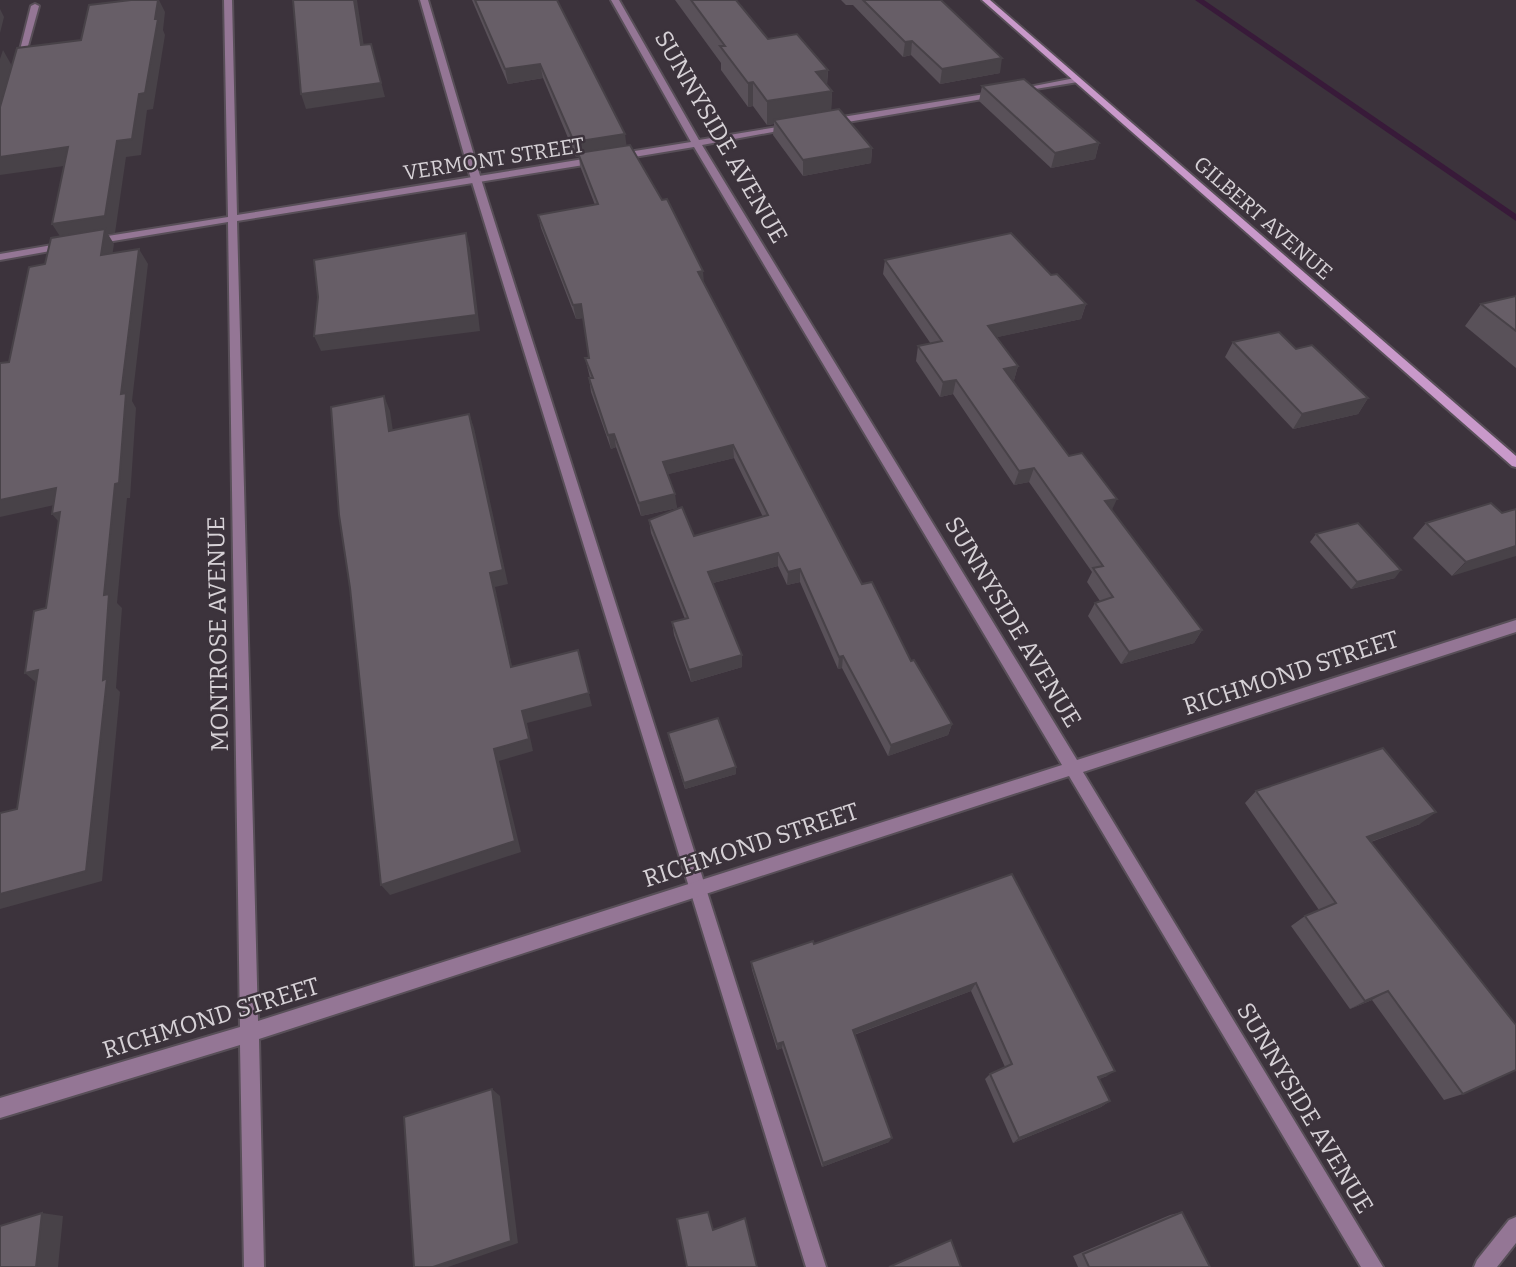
<svg xmlns="http://www.w3.org/2000/svg" width="1516" height="1267" font-family="Bitter,serif">
  <rect width="100%" height="100%" fill="#3c333c"/>
  <g fill="none" stroke-linecap="round" stroke-linejoin="round">
    <!-- stream -->
    <path fill="#381a39" fill-rule="evenodd" d="M1195 0H1204L1516 214V221Z"/>
    <defs>
      <g id="lane">
        <path d="M420 0H428L481 179 826 1267H806L471 179Z"/>
        <path d="M35 4 39 6 23 64 16 66 31 6Z"/>
        <path d="M1516 1217V1243L1497 1267H1474L1477 1260 1509 1220Z"/>
      </g>
      <g id="street">
        <path d="M224 0H232L237 215 596 157 600 160 596 163 237 221 258 1021 1062 765 694 147 616 160 612 157 616 154 691 142 611 0H619L699 140 790 125 794 128 702 145 1077 760 1516 620V632L1083 772 1383 1267H1361L1069 776 259 1039 264 1267H244L240 1045 0 1118V1098L240 1027 228 222 95 244 90 241 95 238 228 217Z"/>
        <path d="M1075 78 1079 80 1078 82 1017 92 1013 90Z"/>
        <path d="M997 92H1000V96L830 125 826 122 830 119Z"/>
        <path d="M64 243 69 246 67 248 0 260V254Z"/>
      </g>
      <path id="secondary" d="M982 0H990L1516 456V467L1512 466Z"/>
    </defs>
    <!-- lane casing -->
    <use href="#lane" stroke="#584f58" stroke-width="4"/>
    <!-- street casing -->
    <use href="#street" stroke="#584f58" stroke-width="4"/>
    <!-- secondary casing -->
    <use href="#secondary" stroke="#584f58" stroke-width="4"/>
    <!-- lane -->
    <use href="#lane" fill="#947695" fill-rule="evenodd"/>
    <!-- street -->
    <use href="#street" fill="#947695" fill-rule="evenodd"/>
    <!-- secondary -->
    <use href="#secondary" fill="#c999ca" fill-rule="evenodd"/>
  </g>
  <!-- wall -->
  <g fill="#595159">
    <path d="M472 0H557L626 145 704 283 862 584 952 724 948 735 888 756 842 668 838 669 800 582 787 585 778 566 713 583 742 667 691 682 674 635 672 622 685 619 651 533 649 520 694 536 763 517 734 458 668 474 677 508 641 516 616 447 611 449 591 392 589 378H590L585 358H589L583 318 576 319 541 228 538 215 595 205 580 166 579 157H576L543 78 508 84Z"/>
    <path d="M675 0H736L768 39 828 70 827 85 832 91 831 110 872 148 871 163 803 176 773 135 774 124 767 125 753 106 748 107 721 70V63Z"/>
    <path d="M841 0H941L1000 73 940 84 911 55 903 57 853 5H846Z"/>
    <path d="M982 86 1099 143 1095 159 1051 168 979 101Z"/>
    <path d="M885 260 1051 275 1086 304 1081 319 997 337 1018 366 1014 380H1012L1069 456 1112 510 1202 630 1194 643 1121 664 1088 616 1095 603 1100 601 1087 582 1092 572 1029 482 1014 485 953 394 940 397 916 361 918 346 931 344 883 274Z"/>
    <path d="M1516 296V368L1465 326 1481 304Z"/>
    <path d="M1233 342 1296 349 1368 398 1358 414 1293 429 1225 357Z"/>
    <path d="M1516 509 1452 576 1413 538 1426 523 1502 513Z"/>
    <path d="M1316 534 1395 578 1351 589 1310 542Z"/>
    <path d="M668 733 736 774 685 789 669 739Z"/>
    <path d="M1256 791 1420 824 1371 842 1463 1094 1444 1100 1372 1000 1350 1009 1291 926 1305 916 1319 910 1245 803Z"/>
    <path d="M1012 874 1107 1076 1099 1079 1110 1101 1101 1107 1013 1143 985 1079 990 1074 1005 1067 971 991 854 1035 889 1142 822 1167 782 1048 777 1050 752 970 751 962 814 944Z"/>
    <path d="M1182 1212 1210 1267H1078L1073 1256 1170 1215Z"/>
  </g>
  <!-- shaded-wall -->
  <g fill="#484248">
    <path d="M158 0H159L165 12 163 30 165 35 153 109 147 110 141 155 126 157 115 233 108 234 114 244 110 270 63 241 52 224 117 141 139 94 155 19Z"/>
    <path d="M354 0H357L366 60 361 45Z"/>
    <path d="M0 9 4 17 0 33Z"/>
    <path d="M912 41 911 55 903 57 905 42Z"/>
    <path d="M371 44 385 97 306 109 301 94Z"/>
    <path d="M3 50 12 66 0 110V59Z"/>
    <path d="M1002 58 1000 73 940 84 942 69Z"/>
    <path d="M540 64 543 78 508 84 505 69Z"/>
    <path d="M828 70 826 92 832 91 831 115 774 120V124L767 125V101L816 72Z"/>
    <path d="M753 82V106L748 107V83Z"/>
    <path d="M625 134 627 149 578 153 579 157H576L574 142Z"/>
    <path d="M1099 143 1095 159 1051 168 1055 153Z"/>
    <path d="M68 147 78 164 0 175V157Z"/>
    <path d="M872 148 871 163 803 176V160Z"/>
    <path d="M466 233 470 248 480 331 321 351 314 336Z"/>
    <path d="M139 249 148 264 132 401 136 408 130 498H127L117 603 122 608 116 688 120 692 102 881 0 909V894L104 595 121 394Z"/>
    <path d="M703 271 704 284 698 272Z"/>
    <path d="M581 304 583 318 576 319 573 305Z"/>
    <path d="M1086 304 1081 319 984 340 988 326Z"/>
    <path d="M1018 366 1014 380 1000 383 1004 369Z"/>
    <path d="M956 380 953 394 940 397 943 382Z"/>
    <path d="M384 396 390 411 395 445 389 431Z"/>
    <path d="M1368 398 1358 414 1293 429 1302 414Z"/>
    <path d="M469 414 474 428 508 584 495 587 515 680 511 667 490 573Z"/>
    <path d="M614 434 616 447 611 449 608 435Z"/>
    <path d="M733 445 734 458 665 475 663 462Z"/>
    <path d="M1034 468 1029 482 1014 485 1019 471Z"/>
    <path d="M56 488 68 502 0 517V500Z"/>
    <path d="M675 494 677 508 641 516 639 503Z"/>
    <path d="M1117 499 1111 512 1105 501Z"/>
    <path d="M60 512 65 529 52 514Z"/>
    <path d="M1516 546V556L1452 576 1466 562Z"/>
    <path d="M778 553V566L709 584 708 572Z"/>
    <path d="M800 569V582L787 585 788 572Z"/>
    <path d="M1401 570 1395 578 1351 589 1357 582Z"/>
    <path d="M1202 630 1194 643 1121 664 1129 652Z"/>
    <path d="M578 650 592 706 527 723 533 751 499 761 521 852 390 895 381 885 494 749 522 711Z"/>
    <path d="M742 655V667L691 682 689 670Z"/>
    <path d="M843 656 842 668 838 669 839 657Z"/>
    <path d="M38 670 40 686 25 673Z"/>
    <path d="M952 724 948 735 888 756 891 745Z"/>
    <path d="M736 767V774L685 789 684 783Z"/>
    <path d="M1436 812 1420 824 1353 848 1367 837Z"/>
    <path d="M976 983 971 991 850 1036 853 1030Z"/>
    <path d="M1388 991 1372 1000 1350 1009 1365 1001Z"/>
    <path d="M783 1042 782 1048 777 1050V1044Z"/>
    <path d="M1115 1071 1107 1076 1090 1083 1098 1077Z"/>
    <path d="M492 1089 500 1096 518 1243 448 1267H433Z"/>
    <path d="M1110 1101 1101 1107 1013 1143 1019 1138Z"/>
    <path d="M892 1138 889 1142 822 1167 823 1163Z"/>
    <path d="M42 1213 63 1216 58 1267H36Z"/>
  </g>
  <!-- building -->
  <g fill="#675e67" stroke="#484248" stroke-width="2">
    <path d="M131 0H158L155 19H158L145 93 139 94 132 139 117 141 105 216 52 224 68 147 0 157V107L17 48 81 40 89 5Z"/>
    <path d="M293 0H354L361 45 371 44 381 83 301 94Z"/>
    <path d="M475 0H557L625 134 574 142 540 64 505 69Z"/>
    <path d="M691 0H736L768 39 797 34 828 70 816 72 832 91 767 101 753 82 748 83 720 46H725Z"/>
    <path d="M863 0H941L1002 58 942 69 912 41 905 42Z"/>
    <path d="M1024 79 1099 143 1055 153 982 86Z"/>
    <path d="M839 109 872 148 803 160 774 120Z"/>
    <path d="M630 145 662 200 667 199 703 271 698 272 862 584 872 582 911 661 914 660 952 724 891 745 843 656 839 657 800 569 788 572 778 553 708 572 742 655 689 670 672 622 688 618 649 520 682 507 694 536 768 515 733 445 663 462 675 494 639 503 614 434 608 435 589 378H593L585 358H589L581 304 573 305 538 215 598 204 578 153Z"/>
    <path d="M105 229 101 255 139 249 121 394 126 393 119 483 115 484 104 595 109 594 103 680 107 678 86 871 0 894V813L17 809 38 670 25 673 34 611 46 608 60 512 52 514 56 488 0 500V363L9 362 29 267 45 264 51 238Z"/>
    <path d="M466 233 476 315 314 336 318 297 314 260Z"/>
    <path d="M1011 233 1051 275 1057 274 1086 304 988 326 1018 366 1004 369 1069 456 1082 453 1117 499 1105 501 1202 630 1129 652 1095 603 1113 597 1093 568 1103 566 1034 468 1019 471 956 380 943 382 918 346 942 341 885 260Z"/>
    <path d="M1516 296V331L1481 304Z"/>
    <path d="M1279 332 1296 349 1312 345 1368 398 1302 414 1233 342Z"/>
    <path d="M384 396 389 431 469 414 503 570 490 573 511 667 578 650 589 693 522 711 529 739 494 749 515 841 381 885 350 588 339 515 331 407Z"/>
    <path d="M1491 503 1502 513 1516 509V546L1466 562 1426 523Z"/>
    <path d="M1358 523 1401 570 1357 582 1316 534Z"/>
    <path d="M718 718 736 767 684 783 668 733Z"/>
    <path d="M1383 748 1436 812 1367 837 1516 1025V1070L1463 1094 1388 991 1365 1001 1305 916 1336 903 1256 791Z"/>
    <path d="M1012 874 1115 1071 1098 1077 1110 1101 1019 1138 990 1074 1012 1064 976 983 853 1030 892 1138 823 1163 783 1042 777 1044 751 962 813 941 814 944Z"/>
    <path d="M492 1089 511 1241 433 1267H414L404 1117Z"/>
    <path d="M708 1212 713 1230 745 1218 757 1267H687L677 1219Z"/>
    <path d="M1182 1212 1210 1267H1089L1083 1254Z"/>
    <path d="M42 1213 36 1267H0V1226Z"/>
    <path d="M951 1240 961 1267H889Z"/>
  </g>
  <g text-anchor="middle" dominant-baseline="central" stroke-width="5" stroke-linejoin="round" paint-order="stroke">
    <!-- far-street labels -->
    <g font-size="21" fill="#d6d1d6" stroke="#3c333c">
      <text transform="translate(494 159) rotate(-9)">VERMONT STREET</text>
      <text transform="translate(1263 218) rotate(41)">GILBERT AVENUE</text>
    </g>
    <!-- street labels -->
    <g font-size="24" fill="#d6d1d6" stroke="#3c333c">
      <text transform="translate(721 137) rotate(60)">SUNNYSIDE AVENUE</text>
      <text transform="translate(1013 622) rotate(59)">SUNNYSIDE AVENUE</text>
      <text transform="translate(218 634) rotate(-91)">MONTROSE AVENUE</text>
      <text transform="translate(1291 673) rotate(-18)">RICHMOND STREET</text>
      <text transform="translate(751 845) rotate(-18)">RICHMOND STREET</text>
      <text transform="translate(211 1018) rotate(-17)">RICHMOND STREET</text>
      <text transform="translate(1305 1108) rotate(59)">SUNNYSIDE AVENUE</text>
    </g>
  </g>
</svg>
